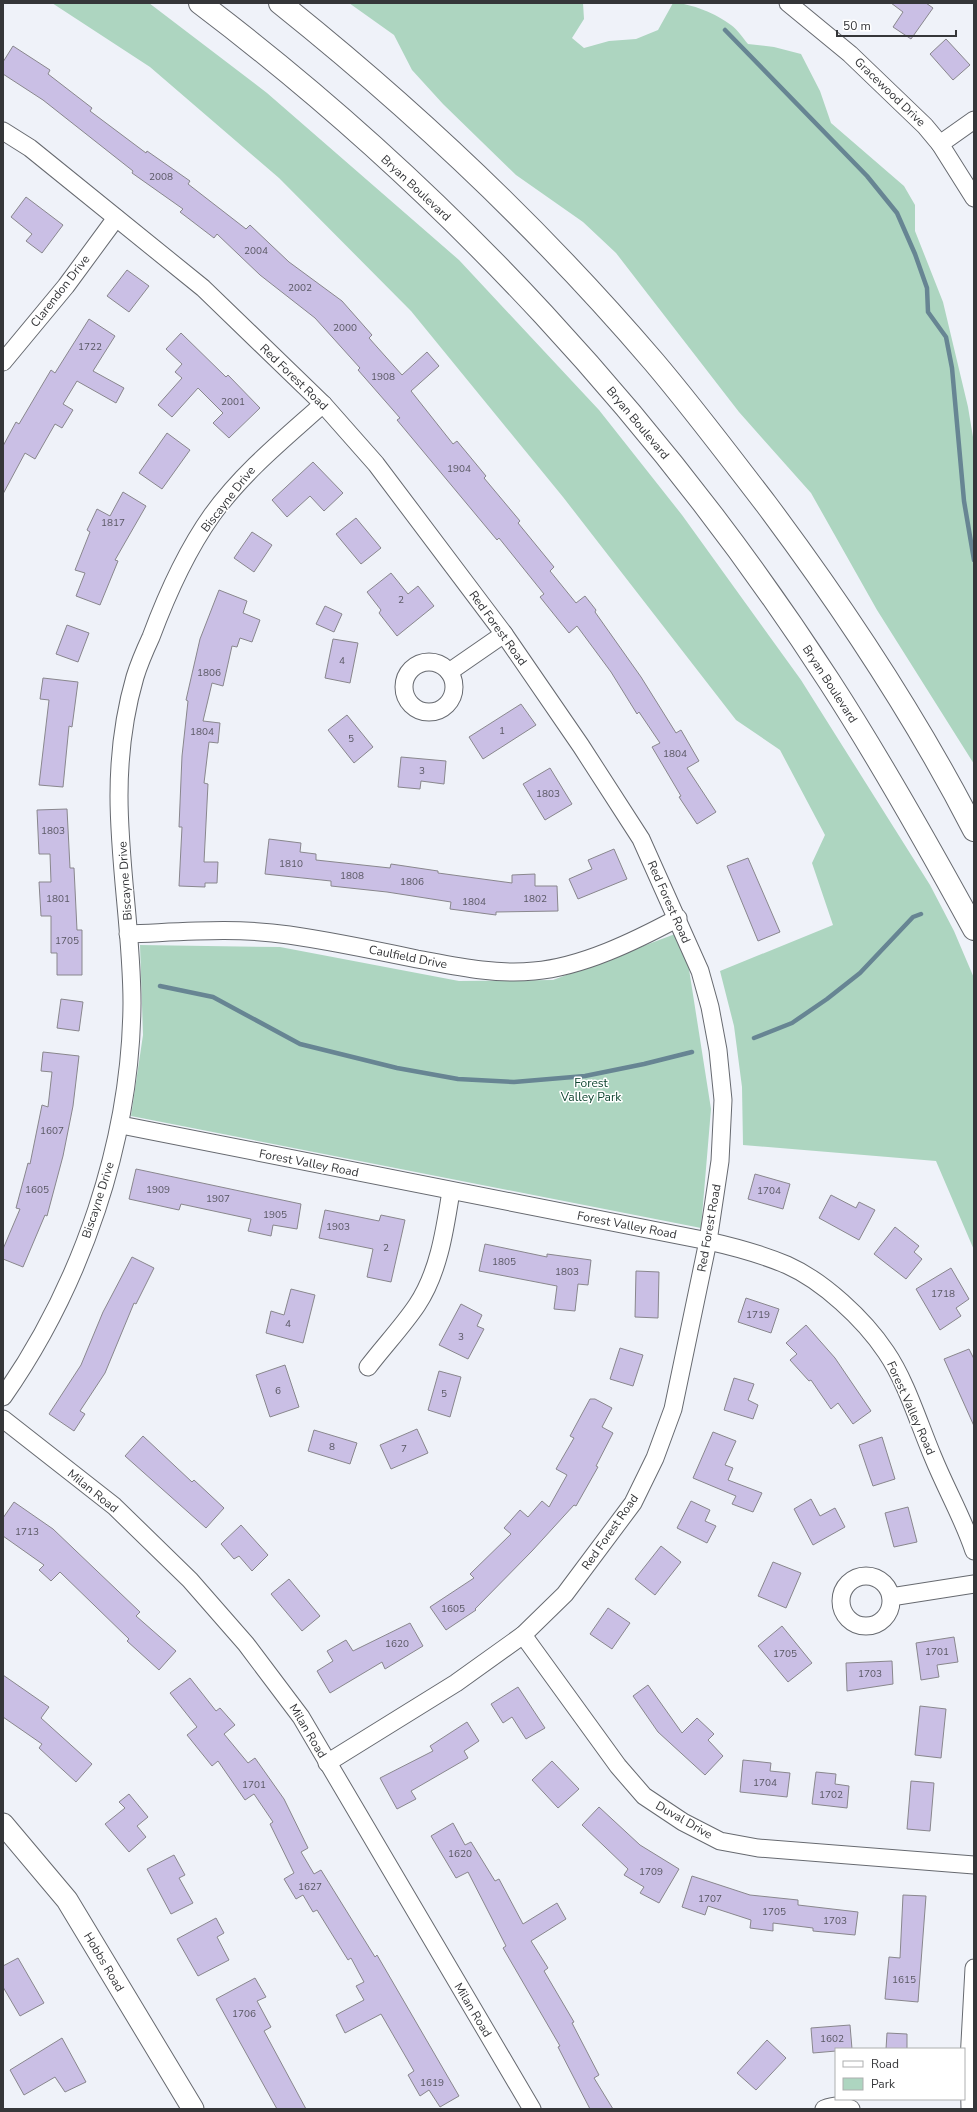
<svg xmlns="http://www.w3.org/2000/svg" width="977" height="2112" font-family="'Nunito Sans',sans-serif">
  <rect width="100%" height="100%" fill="#eff2f9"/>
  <!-- green -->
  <g fill="#add5c0">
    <path d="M52 3H149L267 93 459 260 599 410 682 515 801 680 930 885 954 931 974 978V1250L936 1161 743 1145 742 1087 734 1026 720 971 833 925 812 863 825 835 780 750 736 720 563 497 411 311 279 178 150 67Z"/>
    <path d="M349 3H583L584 19 572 38 584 48 609 41 636 39 658 30 673 3C691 3 717 14 731 25 738 30 743 38 748 44L774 47 801 54 820 91 831 123 904 186 915 205V231L943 302 968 407 974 443V764L877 610 811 493 739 412 616 253 583 222 516 175 443 104 412 70 394 35Z"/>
    <path d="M683 931 711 1109 701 1228 131 1116 143 1035 140 945 280 947 459 981 553 980Z"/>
  </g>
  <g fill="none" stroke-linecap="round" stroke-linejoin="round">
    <!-- stream -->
    <g stroke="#678593" stroke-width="4.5">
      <path d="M725 30 867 176 897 213 915 254 927 288 928 312 946 337 952 368 964 501 974 560"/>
      <path d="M160 986 213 997 300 1044 397 1068 458 1079 514 1082 585 1076 644 1064 692 1052"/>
      <path d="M754 1038 792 1023 827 999 860 973 913 917 921 914"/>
    </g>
  </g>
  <!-- building -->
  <g fill="#cabfe5" stroke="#89878d">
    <path d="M891 3H926L933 8 911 39 893 27 903 12Z"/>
    <path d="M946 39 970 65 953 80 930 54Z"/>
    <path d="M13 46 50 70 48 74 92 108 90 111 146 153 147 151 190 181 188 184 246 229 250 225 289 262 342 301 372 335 369 338 402 375 427 352 439 366 411 391 453 444 457 441 486 476 484 478 520 521 518 523 554 567 550 571 576 603 585 596 596 610 595 612 641 677 676 733 681 730 699 761 687 768 716 812 697 824 679 797 681 796 652 747 660 743 639 712 637 714 611 672 577 626 569 633 540 597 544 594 499 538 497 540 397 420 400 418 358 370 360 368 315 318 260 275 217 234 214 238 180 212 183 209 132 173 133 171 43 100 3 74V62Z"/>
    <path d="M26 197 63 225 42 253 26 241 32 234 11 217Z"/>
    <path d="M127 270 149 286 129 312 107 296Z"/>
    <path d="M89 319 115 336 93 371 124 388 116 403 77 381 63 404 73 410 62 428 55 424 35 459 25 453 3 494V446L16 422 19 424 51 370 55 373Z"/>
    <path d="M181 333 226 377 228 375 260 408 229 438 213 423 223 413 198 388 172 417 158 405 182 378 175 372 182 364 166 349Z"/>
    <path d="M167 433 190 450 162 489 139 473Z"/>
    <path d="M313 462 343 493 324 511 310 496 287 517 272 500Z"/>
    <path d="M123 492 146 506 115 560 118 561 100 605 76 596 85 573 75 570 90 532 87 530 97 509 110 516Z"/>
    <path d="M356 518 381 548 361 564 336 534Z"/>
    <path d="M252 532 272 545 254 572 234 558Z"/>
    <path d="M391 573 408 594 418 586 434 606 397 636 379 613 381 610 367 592Z"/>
    <path d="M219 590 247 601 243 613 260 620 252 642 240 638 237 647 232 646 223 686 212 683 203 721 220 723 218 743 209 742 204 783 208 784 204 862H218L217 883H205V887L179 886 182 827H179L182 756 188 701 186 700 200 639Z"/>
    <path d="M325 606 342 614 334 632 316 624Z"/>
    <path d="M67 625 89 633 78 662 56 654Z"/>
    <path d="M333 639 358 643 350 683 325 678Z"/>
    <path d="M43 678 78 682 72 727 69 726 63 787 39 785 49 700 40 699Z"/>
    <path d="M521 704 536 725 483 759 469 737Z"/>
    <path d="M347 715 373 747 354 763 328 730Z"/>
    <path d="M401 757 446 761 444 784 421 781 420 789 398 787Z"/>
    <path d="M550 768 572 804 545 820 523 784Z"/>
    <path d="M67 809 70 868H74L77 930H82V975H57V953H51V916H41L39 882H51L50 854H39L37 810Z"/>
    <path d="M269 839 301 843 300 852 316 854V860L390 868 391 864 438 871V873L512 883V875L535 874V886H557L558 911 496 912V915L450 909 451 902 387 892 331 886V881L265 874Z"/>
    <path d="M614 849 627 879 578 899 569 879 592 869 588 860Z"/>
    <path d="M748 858 780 932 758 941 727 866Z"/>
    <path d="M61 999 83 1002 79 1031 57 1028Z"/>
    <path d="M43 1052 79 1056 73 1106 63 1156 47 1216 45 1215 23 1267 3 1259V1249L20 1209 16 1208 28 1163 30 1164 42 1105 48 1107 52 1072 41 1071Z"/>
    <path d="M136 1169 301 1204 297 1229 273 1225 271 1236 248 1231 251 1219 181 1204 179 1210 129 1199Z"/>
    <path d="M755 1174 790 1184 783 1209 748 1199Z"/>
    <path d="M831 1195 856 1208 859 1202 875 1210 859 1240 819 1218Z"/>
    <path d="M325 1210 379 1221 381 1215 405 1220 391 1282 367 1277 373 1249 319 1238Z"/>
    <path d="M895 1227 919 1246 914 1252 922 1259 906 1279 874 1254Z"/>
    <path d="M485 1244 547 1257V1254L591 1260 588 1285 578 1284 575 1311 554 1309 557 1286 479 1271Z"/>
    <path d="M132 1257 154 1268 136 1304 134 1303 105 1373 80 1411 85 1414 74 1431 49 1414 81 1365 103 1312Z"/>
    <path d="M951 1268 969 1299 956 1308 961 1316 940 1330 916 1289Z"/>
    <path d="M636 1271 659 1272 658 1318 635 1317Z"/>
    <path d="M291 1289 315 1295 303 1343 266 1333 271 1311 284 1315Z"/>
    <path d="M746 1298 779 1309 771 1333 738 1322Z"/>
    <path d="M461 1304 482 1315 477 1326 484 1329 468 1359 439 1345Z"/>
    <path d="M806 1325 835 1358 871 1411 853 1424 838 1403 831 1409 811 1380 809 1381 790 1360 797 1354 786 1343Z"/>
    <path d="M620 1348 643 1355 633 1386 610 1379Z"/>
    <path d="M969 1349 974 1359V1426L944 1359Z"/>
    <path d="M285 1365 299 1407 270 1417 256 1375Z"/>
    <path d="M439 1371 461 1377 450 1417 428 1410Z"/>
    <path d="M734 1378 754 1384 748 1400 758 1405 753 1419 724 1410Z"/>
    <path d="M590 1399H595L612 1408 602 1427 613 1433 596 1466 598 1467 576 1506 574 1505 532 1551 475 1609 476 1610 446 1630 430 1607 474 1578 470 1574 511 1534 504 1528 520 1510 528 1517 542 1501 549 1507 567 1475 556 1469 574 1438 570 1436Z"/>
    <path d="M417 1429 428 1453 391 1469 380 1445Z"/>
    <path d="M314 1430 357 1443 350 1464 308 1451Z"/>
    <path d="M713 1432 736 1441 725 1465 733 1468 728 1480 762 1493 753 1512 732 1504 736 1496 693 1478Z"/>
    <path d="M143 1436 192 1482 194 1480 224 1508 206 1528 125 1456Z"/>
    <path d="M882 1437 895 1479 873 1486 859 1445Z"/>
    <path d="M811 1499 820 1516 835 1508 845 1527 813 1545 794 1509Z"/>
    <path d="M691 1501 710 1510 705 1521 716 1526 707 1543 677 1528Z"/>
    <path d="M14 1502 53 1529 140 1612 136 1616 176 1651 159 1670 127 1641 129 1639 60 1572 51 1581 39 1570 44 1565 3 1536V1518Z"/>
    <path d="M908 1507 917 1542 894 1547 885 1513Z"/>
    <path d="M241 1525 268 1555 252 1571 239 1556 234 1559 221 1544Z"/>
    <path d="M661 1546 681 1562 655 1595 635 1579Z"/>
    <path d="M773 1562 801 1573 786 1608 758 1596Z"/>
    <path d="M289 1579 320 1616 302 1631 271 1594Z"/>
    <path d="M608 1608 630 1623 612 1649 590 1634Z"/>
    <path d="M410 1623 423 1646 385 1669 382 1662 330 1693 317 1671 333 1661 327 1651 346 1640 353 1651Z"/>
    <path d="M782 1626 812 1663 788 1682 758 1646Z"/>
    <path d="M954 1637 958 1662 937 1665 939 1677 921 1680 916 1643Z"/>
    <path d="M892 1661 893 1684 847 1691 846 1663Z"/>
    <path d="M3 1675 49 1707 41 1718 92 1764 76 1782 39 1748 42 1744 3 1717Z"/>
    <path d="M190 1678 216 1711 220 1708 235 1725 224 1734 248 1763 255 1758 284 1799 308 1848 301 1852 314 1874 321 1870 375 1957 377 1955 459 2096 440 2107 429 2090 420 2096 408 2075 414 2071 381 2014 345 2033 336 2015 364 2000 356 1986 364 1982 351 1958 348 1960 317 1910 313 1912 303 1895 296 1899 284 1879 294 1873 270 1824 273 1822 254 1794 245 1800 218 1761 212 1766 187 1735 197 1727 170 1693Z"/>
    <path d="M648 1685 682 1733 697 1718 714 1734 708 1740 723 1756 705 1775 658 1732 633 1696Z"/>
    <path d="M518 1687 545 1728 526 1739 512 1717 503 1723 491 1704Z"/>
    <path d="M920 1706 946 1709 941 1758 915 1755Z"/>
    <path d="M467 1722 479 1741 464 1751 468 1758 411 1791 416 1799 397 1809 380 1778 433 1751 430 1746Z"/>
    <path d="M743 1760 771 1763 770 1771 790 1773 787 1797 740 1792Z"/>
    <path d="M552 1761 579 1789 558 1808 532 1780Z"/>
    <path d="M816 1772 836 1774 835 1784 849 1786 847 1808 812 1804Z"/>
    <path d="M911 1781 934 1783 930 1831 907 1829Z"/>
    <path d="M129 1794 148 1817 137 1826 146 1837 129 1852 105 1824 125 1808 119 1802Z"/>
    <path d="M599 1807 640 1845 679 1869 659 1903 640 1893 644 1887 624 1875 628 1869 582 1825Z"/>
    <path d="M453 1823 465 1845 471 1842 495 1881 499 1879 523 1924 557 1903 566 1919 531 1941 548 1968 544 1971 574 2022 572 2023 599 2075 594 2078 613 2109H590L558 2047 560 2046 503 1948 506 1946 468 1872 456 1878 431 1836Z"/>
    <path d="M174 1855 185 1875 179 1878 193 1903 171 1914 147 1869Z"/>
    <path d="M692 1876 750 1895 798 1900V1905L858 1912 855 1935 813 1931V1928L773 1923V1931L750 1928 751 1920 708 1906 705 1915 682 1907Z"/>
    <path d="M903 1895 926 1896 918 2002 885 1999 889 1957 900 1958Z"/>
    <path d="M216 1918 224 1933 217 1937 229 1960 198 1976 177 1939Z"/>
    <path d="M18 1958 44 2003 20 2016 3 1987V1966Z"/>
    <path d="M255 1978 266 1997 257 2001 271 2027 264 2031 306 2109H277L216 1999Z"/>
    <path d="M850 2025 852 2049H836V2051L813 2053 811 2028Z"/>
    <path d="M887 2033 907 2034V2049H886Z"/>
    <path d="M62 2038 86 2082 65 2092 55 2077 24 2095 10 2070Z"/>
    <path d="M767 2040 786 2058 756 2090 737 2073Z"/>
  </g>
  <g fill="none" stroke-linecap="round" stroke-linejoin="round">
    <defs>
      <g id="minor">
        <path d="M788 3 850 54 925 126 940 144 974 198"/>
        <path d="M3 131 30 148 203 288 323 404 376 464 504 634 581 746 641 839 700 971 710 1007 718 1050 723 1100 720 1161 708 1241 673 1409 655 1458 633 1503 565 1594 523 1635 456 1683 327 1763"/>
        <path d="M940 144 974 120"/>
        <path d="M3 362 66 286 116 218"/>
        <circle cx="429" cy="687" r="25"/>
        <path d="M449 672 504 634"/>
        <path d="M128 934C182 932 236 927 289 935 331 941 374 950 417 959 455 966 494 975 534 971 582 967 635 941 678 918"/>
        <path d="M121 1125 708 1241C735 1247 761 1254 787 1265 823 1281 864 1319 886 1352 906 1381 919 1424 933 1457 946 1489 963 1518 974 1551"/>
        <path d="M368 1367C384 1346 403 1326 417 1305 439 1272 445 1229 451 1191"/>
        <path d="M3 1397C82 1284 131 1141 132 1003 132 934 119 865 119 796 119 757 124 715 135 677 139 664 145 650 151 637 167 594 185 553 212 515 243 472 284 439 323 404"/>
        <path d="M3 1419 114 1506 190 1580 246 1644 301 1717 532 2109"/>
        <circle cx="866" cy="1601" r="25"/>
        <path d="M891 1597 974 1584"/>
        <path d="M523 1635 618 1766 644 1796 683 1822 720 1841 758 1848 974 1865"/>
        <path d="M824 2109C834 2105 841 2105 851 2109"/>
        <path d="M970 2109 969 2061 974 1968"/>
      </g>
      <path id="tertiary" d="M3 1824 67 1900 193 2109"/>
      <g id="motorway">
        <path d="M200 3C446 189 661 422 829 681 881 761 928 845 974 929"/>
        <path d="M280 3C415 111 542 231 654 362 693 408 729 456 766 504 843 607 915 715 974 830"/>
      </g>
    </defs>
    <!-- minor casing -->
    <use href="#minor" stroke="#676a70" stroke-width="19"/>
    <!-- tertiary casing -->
    <use href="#tertiary" stroke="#676a70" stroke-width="23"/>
    <!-- motorway casing -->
    <use href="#motorway" stroke="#676a70" stroke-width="24"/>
    <!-- minor -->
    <use href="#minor" stroke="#fff" stroke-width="17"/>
    <!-- tertiary -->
    <use href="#tertiary" stroke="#fff" stroke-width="21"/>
    <!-- motorway -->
    <use href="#motorway" stroke="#fff" stroke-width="22"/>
  </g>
  <g text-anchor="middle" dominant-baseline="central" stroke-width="3" stroke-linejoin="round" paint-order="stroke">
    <!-- number labels -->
    <g font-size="10" fill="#5a5864">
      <text x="161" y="177">2008</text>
      <text x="256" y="251">2004</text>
      <text x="300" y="288">2002</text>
      <text x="345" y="328">2000</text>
      <text x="90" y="347">1722</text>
      <text x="383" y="377">1908</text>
      <text x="233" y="402">2001</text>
      <text x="459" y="469">1904</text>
      <text x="113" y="523">1817</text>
      <text x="401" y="600">2</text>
      <text x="342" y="661">4</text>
      <text x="209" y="673">1806</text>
      <text x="502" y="731">1</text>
      <text x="202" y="732">1804</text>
      <text x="351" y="739">5</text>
      <text x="675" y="754">1804</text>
      <text x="422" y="771">3</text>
      <text x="548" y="794">1803</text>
      <text x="53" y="831">1803</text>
      <text x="291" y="864">1810</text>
      <text x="352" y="876">1808</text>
      <text x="412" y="882">1806</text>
      <text x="58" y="899">1801</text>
      <text x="535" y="899">1802</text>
      <text x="474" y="902">1804</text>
      <text x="67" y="941">1705</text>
      <text x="52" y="1131">1607</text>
      <text x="37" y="1190">1605</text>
      <text x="158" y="1190">1909</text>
      <text x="769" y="1191">1704</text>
      <text x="218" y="1199">1907</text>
      <text x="275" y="1215">1905</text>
      <text x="338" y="1227">1903</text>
      <text x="386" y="1248">2</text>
      <text x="504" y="1262">1805</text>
      <text x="567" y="1272">1803</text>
      <text x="943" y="1294">1718</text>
      <text x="758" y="1315">1719</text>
      <text x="288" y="1324">4</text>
      <text x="461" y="1337">3</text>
      <text x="278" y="1391">6</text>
      <text x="444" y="1394">5</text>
      <text x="332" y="1447">8</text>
      <text x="404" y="1449">7</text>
      <text x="27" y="1532">1713</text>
      <text x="453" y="1609">1605</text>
      <text x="397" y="1644">1620</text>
      <text x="937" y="1652">1701</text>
      <text x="785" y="1654">1705</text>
      <text x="870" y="1674">1703</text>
      <text x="765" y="1783">1704</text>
      <text x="254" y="1785">1701</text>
      <text x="831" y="1795">1702</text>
      <text x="460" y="1854">1620</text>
      <text x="651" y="1872">1709</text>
      <text x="310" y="1887">1627</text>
      <text x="710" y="1899">1707</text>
      <text x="774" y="1912">1705</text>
      <text x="835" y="1921">1703</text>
      <text x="904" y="1980">1615</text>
      <text x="244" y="2014">1706</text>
      <text x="832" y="2039">1602</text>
      <text x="432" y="2083">1619</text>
    </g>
    <!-- street labels -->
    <g font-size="12" fill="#353639" stroke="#fff">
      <text transform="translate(890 92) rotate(44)">Gracewood Drive</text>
      <text transform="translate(416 188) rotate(43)">Bryan Boulevard</text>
      <text transform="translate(60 291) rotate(-52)">Clarendon Drive</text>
      <text transform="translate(294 377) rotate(44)">Red Forest Road</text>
      <text transform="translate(638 423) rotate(50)">Bryan Boulevard</text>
      <text transform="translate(228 499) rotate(-52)">Biscayne Drive</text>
      <text transform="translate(498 628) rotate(54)">Red Forest Road</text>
      <text transform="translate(830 684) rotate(57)">Bryan Boulevard</text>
      <text transform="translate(125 881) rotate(-94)">Biscayne Drive</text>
      <text transform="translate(669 902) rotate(66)">Red Forest Road</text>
      <text transform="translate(408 957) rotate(11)">Caulfield Drive</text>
      <text transform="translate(309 1163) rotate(11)">Forest Valley Road</text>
      <text transform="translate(98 1200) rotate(-72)">Biscayne Drive</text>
      <text transform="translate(627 1225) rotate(11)">Forest Valley Road</text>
      <text transform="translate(709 1228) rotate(-80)">Red Forest Road</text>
      <text transform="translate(911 1408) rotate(66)">Forest Valley Road</text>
      <text transform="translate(93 1491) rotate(39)">Milan Road</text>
      <text transform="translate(610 1532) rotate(-55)">Red Forest Road</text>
      <text transform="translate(308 1731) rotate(59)">Milan Road</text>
      <text transform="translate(684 1820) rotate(30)">Duval Drive</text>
      <text transform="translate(104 1962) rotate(59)">Hobbs Road</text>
      <text transform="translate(473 2010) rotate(59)">Milan Road</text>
    </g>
    <!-- park labels -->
    <g font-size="12" fill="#0d432e" stroke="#fff">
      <text x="591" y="1083">Forest<tspan x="591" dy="14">Valley Park</tspan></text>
    </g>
  </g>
  <!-- border -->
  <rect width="977" height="2112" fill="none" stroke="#353639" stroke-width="8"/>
  <!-- legend -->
  <rect x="835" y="2048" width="130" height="52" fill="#ffffff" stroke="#aeafb0"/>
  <rect x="843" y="2061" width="20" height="6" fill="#ffffff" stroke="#aeafb0"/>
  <text x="871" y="2068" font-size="12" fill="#353639">Road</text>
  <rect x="843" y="2078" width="20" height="12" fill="#add5c0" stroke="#aeafb0"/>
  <text x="871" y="2088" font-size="12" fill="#353639">Park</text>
  <!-- scale -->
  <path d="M837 30v6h119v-6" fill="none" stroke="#353639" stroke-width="2"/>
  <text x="843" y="30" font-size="12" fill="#353639" stroke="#ffffff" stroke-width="3" paint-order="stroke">50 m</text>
</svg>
